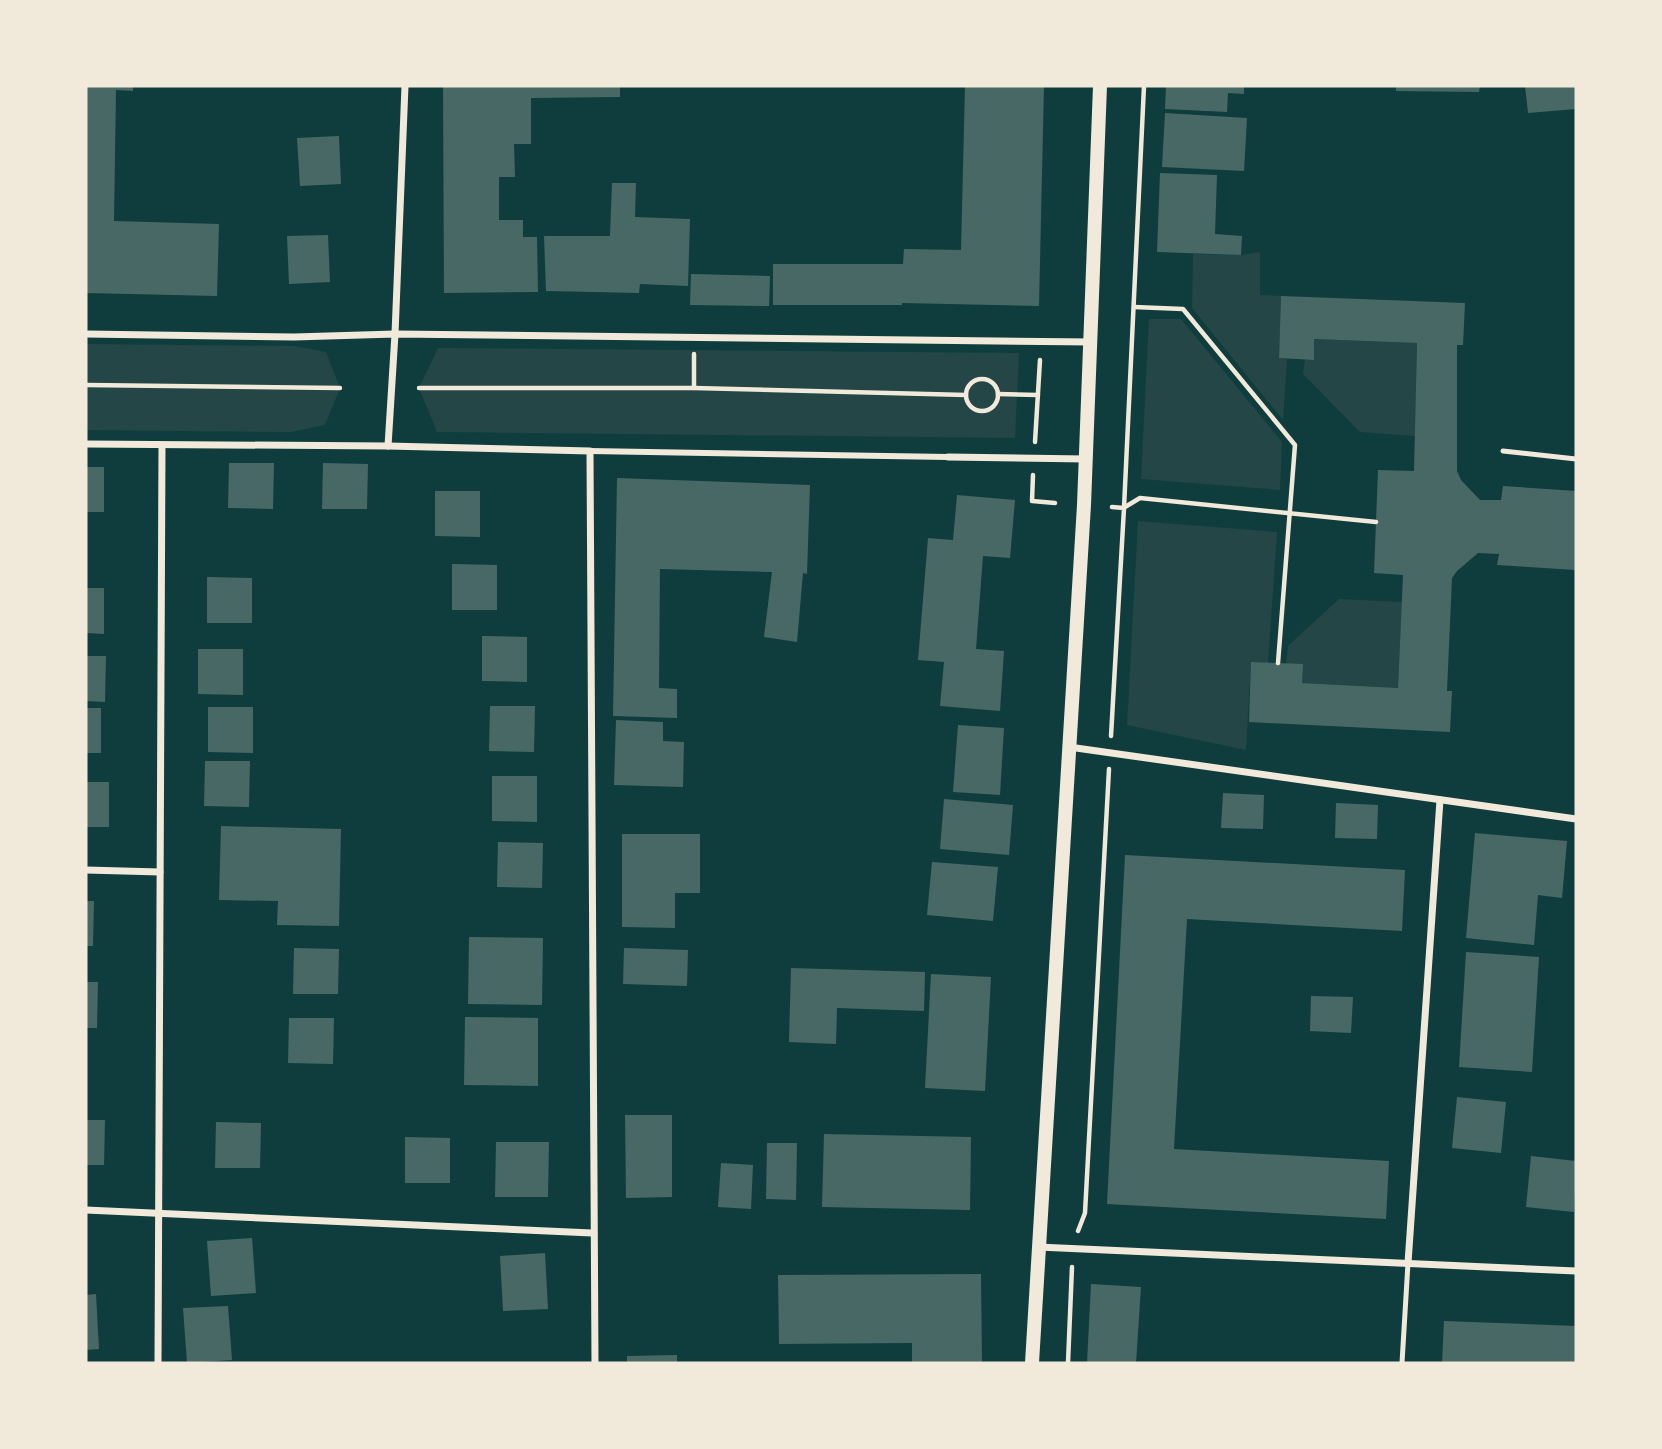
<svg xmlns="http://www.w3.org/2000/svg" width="1662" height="1449" font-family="'Times New Roman',serif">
  <rect width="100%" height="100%" fill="#0f3d3e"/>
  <!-- green -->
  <g fill="#244646">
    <path d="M1260 252V295L1281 296 1279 358 1287 359 1283 420 1192 308 1193 254 1241 255Z"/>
    <path d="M1149 319H1181L1282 442 1280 490 1141 479Z"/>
    <path d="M1314 339 1417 343 1415 436 1360 432 1303 374 1305 359H1314Z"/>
    <path d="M86 344 294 346 326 352 340 388 325 425 291 432 86 430Z"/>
    <path d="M438 348 1019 353 1015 438 437 432 419 388Z"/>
    <path d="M1138 521 1277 532 1268 663 1251 662 1246 750 1127 725Z"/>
    <path d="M1339 599 1402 602 1398 688 1302 683 1286 664 1288 646Z"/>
  </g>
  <!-- building -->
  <g fill="#486865">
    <path d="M86 86H133V91L116 90 114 221 219 224 217 296 86 293Z"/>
    <path d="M443 86H620V97L531 98V144H514L515 177H499V220H523V237H537L538 292 444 293Z"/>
    <path d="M965 86H1044L1039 306 902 303V305H773V264H903L904 249 961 250Z"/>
    <path d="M1166 86H1244V94L1228 93 1227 112 1165 109Z"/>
    <path d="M1396 86H1480L1479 92 1396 91Z"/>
    <path d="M1525 86H1576V109L1528 113Z"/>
    <path d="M1165 113 1247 118 1244 171 1162 167Z"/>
    <path d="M339 136 341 184 300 186 297 138Z"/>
    <path d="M1160 173 1217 175 1215 234 1242 236 1241 255 1157 252Z"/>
    <path d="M612 183H636L635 217 690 219 688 286 640 284 639 293 546 291 544 236H610Z"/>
    <path d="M328 235 330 282 289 284 287 236Z"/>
    <path d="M691 274 770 276 769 306 690 305Z"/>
    <path d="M1281 296 1465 303 1463 345H1457V471L1461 480 1480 500H1501L1503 486 1576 491V570L1497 565 1499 554 1478 553 1457 571 1452 578 1447 691H1452L1450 732 1249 722 1251 662 1303 664 1302 683 1398 688 1403 575 1374 573 1378 470 1414 471 1417 343 1314 339V360L1279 358Z"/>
    <path d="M229 463H274L273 509 228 508Z"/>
    <path d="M323 463 368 464 367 509H322Z"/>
    <rect x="86" y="467" width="18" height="45"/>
    <path d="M617 478 810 485 807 574 803 573 797 642 764 637 772 572 660 569 659 688 677 689V718L613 716Z"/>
    <path d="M435 491H480V537L435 536Z"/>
    <path d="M957 495 1015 500 1010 558 983 556 976 649 1004 651 1000 711 940 706 944 662 918 660 928 538 953 540Z"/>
    <path d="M452 564 497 565V610H452Z"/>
    <path d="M207 577 252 578V623H207Z"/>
    <path d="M86 588H104V634L86 633Z"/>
    <path d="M482 636 527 637V682L482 681Z"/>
    <path d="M198 649H243V695L198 694Z"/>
    <path d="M86 656H106L105 702 86 701Z"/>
    <path d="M490 706H535L534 752 489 751Z"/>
    <path d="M208 707H253V753L208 752Z"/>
    <rect x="86" y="708" width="15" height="45"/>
    <path d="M616 720 663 722V741L684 742 683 787 614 785Z"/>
    <path d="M958 725 1004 728 1000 795 953 792Z"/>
    <path d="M205 761H250L249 807 204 806Z"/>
    <path d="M492 776H537V822L492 821Z"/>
    <rect x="86" y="782" width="23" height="45"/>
    <path d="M1223 793 1264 795 1263 829 1221 828Z"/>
    <path d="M944 799 1013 805 1009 855 940 849Z"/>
    <path d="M1336 803 1378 805 1377 839 1335 838Z"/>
    <path d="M221 826 341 829 339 926 277 925 278 901 219 900Z"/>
    <path d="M1475 833 1567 841 1562 898 1538 895 1534 945 1466 938Z"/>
    <path d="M622 834H700V893H675V928L622 927Z"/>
    <path d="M498 842 543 843 542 888 497 887Z"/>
    <path d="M1125 855 1405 870 1402 931 1187 919 1174 1149 1389 1161 1386 1219 1107 1204Z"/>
    <path d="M932 862 998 867 993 921 927 915Z"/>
    <path d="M86 901H94L93 946H86Z"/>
    <path d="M469 937 543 938 542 1005 468 1004Z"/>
    <path d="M294 948 339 949 338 994H293Z"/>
    <path d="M624 948 688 950 687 986 623 984Z"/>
    <path d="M1466 952 1539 957 1532 1072 1459 1067Z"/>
    <path d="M791 968 925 972 924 1011 837 1008 836 1044 789 1042Z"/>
    <path d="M931 974 991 977 985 1091 925 1088Z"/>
    <path d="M86 982H98L97 1028H86Z"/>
    <path d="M1311 996 1353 997 1351 1033 1310 1031Z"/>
    <path d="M465 1017 538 1018V1086L464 1085Z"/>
    <path d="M289 1018H334L333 1064 288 1063Z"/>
    <path d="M1457 1097 1506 1102 1501 1153 1452 1148Z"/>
    <path d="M625 1115H672V1197L626 1198Z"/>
    <path d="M86 1120H105L104 1165H86Z"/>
    <path d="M216 1122 261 1123 260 1168H215Z"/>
    <path d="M824 1134 971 1137 970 1210 822 1207Z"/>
    <path d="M405 1137 450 1138V1183H405Z"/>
    <path d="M496 1142H549L548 1197H495Z"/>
    <path d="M767 1143H797L796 1200 766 1199Z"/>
    <path d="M1531 1156 1576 1161 1574 1212 1526 1207Z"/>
    <path d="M721 1163 753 1165 751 1209 718 1207Z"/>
    <path d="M252 1238 256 1293 211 1296 207 1241Z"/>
    <path d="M545 1253 548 1309 503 1311 500 1256Z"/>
    <path d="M981 1274 982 1363H912V1343L779 1344 778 1275Z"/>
    <path d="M1091 1284 1141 1287 1136 1363H1087Z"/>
    <path d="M96 1294 99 1349 86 1350V1295Z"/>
    <path d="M228 1306 232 1360 187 1363 183 1308Z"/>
    <path d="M1444 1321 1576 1326V1363H1442Z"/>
    <path d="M677 1355V1363H627V1356Z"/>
  </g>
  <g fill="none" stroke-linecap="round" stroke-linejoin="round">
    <!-- path -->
    <g stroke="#f1e9da" stroke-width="4.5">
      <path d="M1134 307 1183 309 1295 445 1278 663"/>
      <circle cx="982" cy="395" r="16"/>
      <path d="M86 385 340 388"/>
      <path d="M419 388H694L966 395"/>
      <path d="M694 388V354"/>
      <path d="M998 394 1038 395"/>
      <path d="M1035 442 1040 360"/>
      <path d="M1033 475 1032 501 1055 503"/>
      <path d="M1125 507 1140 498 1376 522"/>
      <path d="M1124 508 1144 86"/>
      <path d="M1111 736 1124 508 1112 507"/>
      <path d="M1078 1231 1085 1213 1109 769"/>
      <path d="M1068 1363 1072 1267"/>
    </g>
    <!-- service -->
    <g stroke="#f1e9da" stroke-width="5">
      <path d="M1503 451 1576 459"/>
      <path d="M1402 1363 1408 1263"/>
    </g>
    <!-- pedestrian -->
    <path stroke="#f1e9da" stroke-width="6" d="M590 451 948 457"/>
    <!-- minor -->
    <g stroke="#f1e9da" stroke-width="7">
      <path d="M86 334 294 337 395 334 1091 342"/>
      <path d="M86 444 388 446 590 451 595 1363"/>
      <path d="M388 446 395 334 405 86"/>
      <path d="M948 457 1086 459"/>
      <path d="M1069 747 1576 819"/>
      <path d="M86 870 160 872"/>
      <path d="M86 1210 592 1233"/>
      <path d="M1038 1247 1576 1271"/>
      <path d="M1408 1263 1440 800"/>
      <path d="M158 1363 162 445"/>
    </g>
    <!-- secondary -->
    <path stroke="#f1e9da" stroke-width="14" d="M1032 1363 1084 505 1100 86"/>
  </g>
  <!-- border -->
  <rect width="1662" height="1449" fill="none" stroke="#f1e9da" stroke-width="175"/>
</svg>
